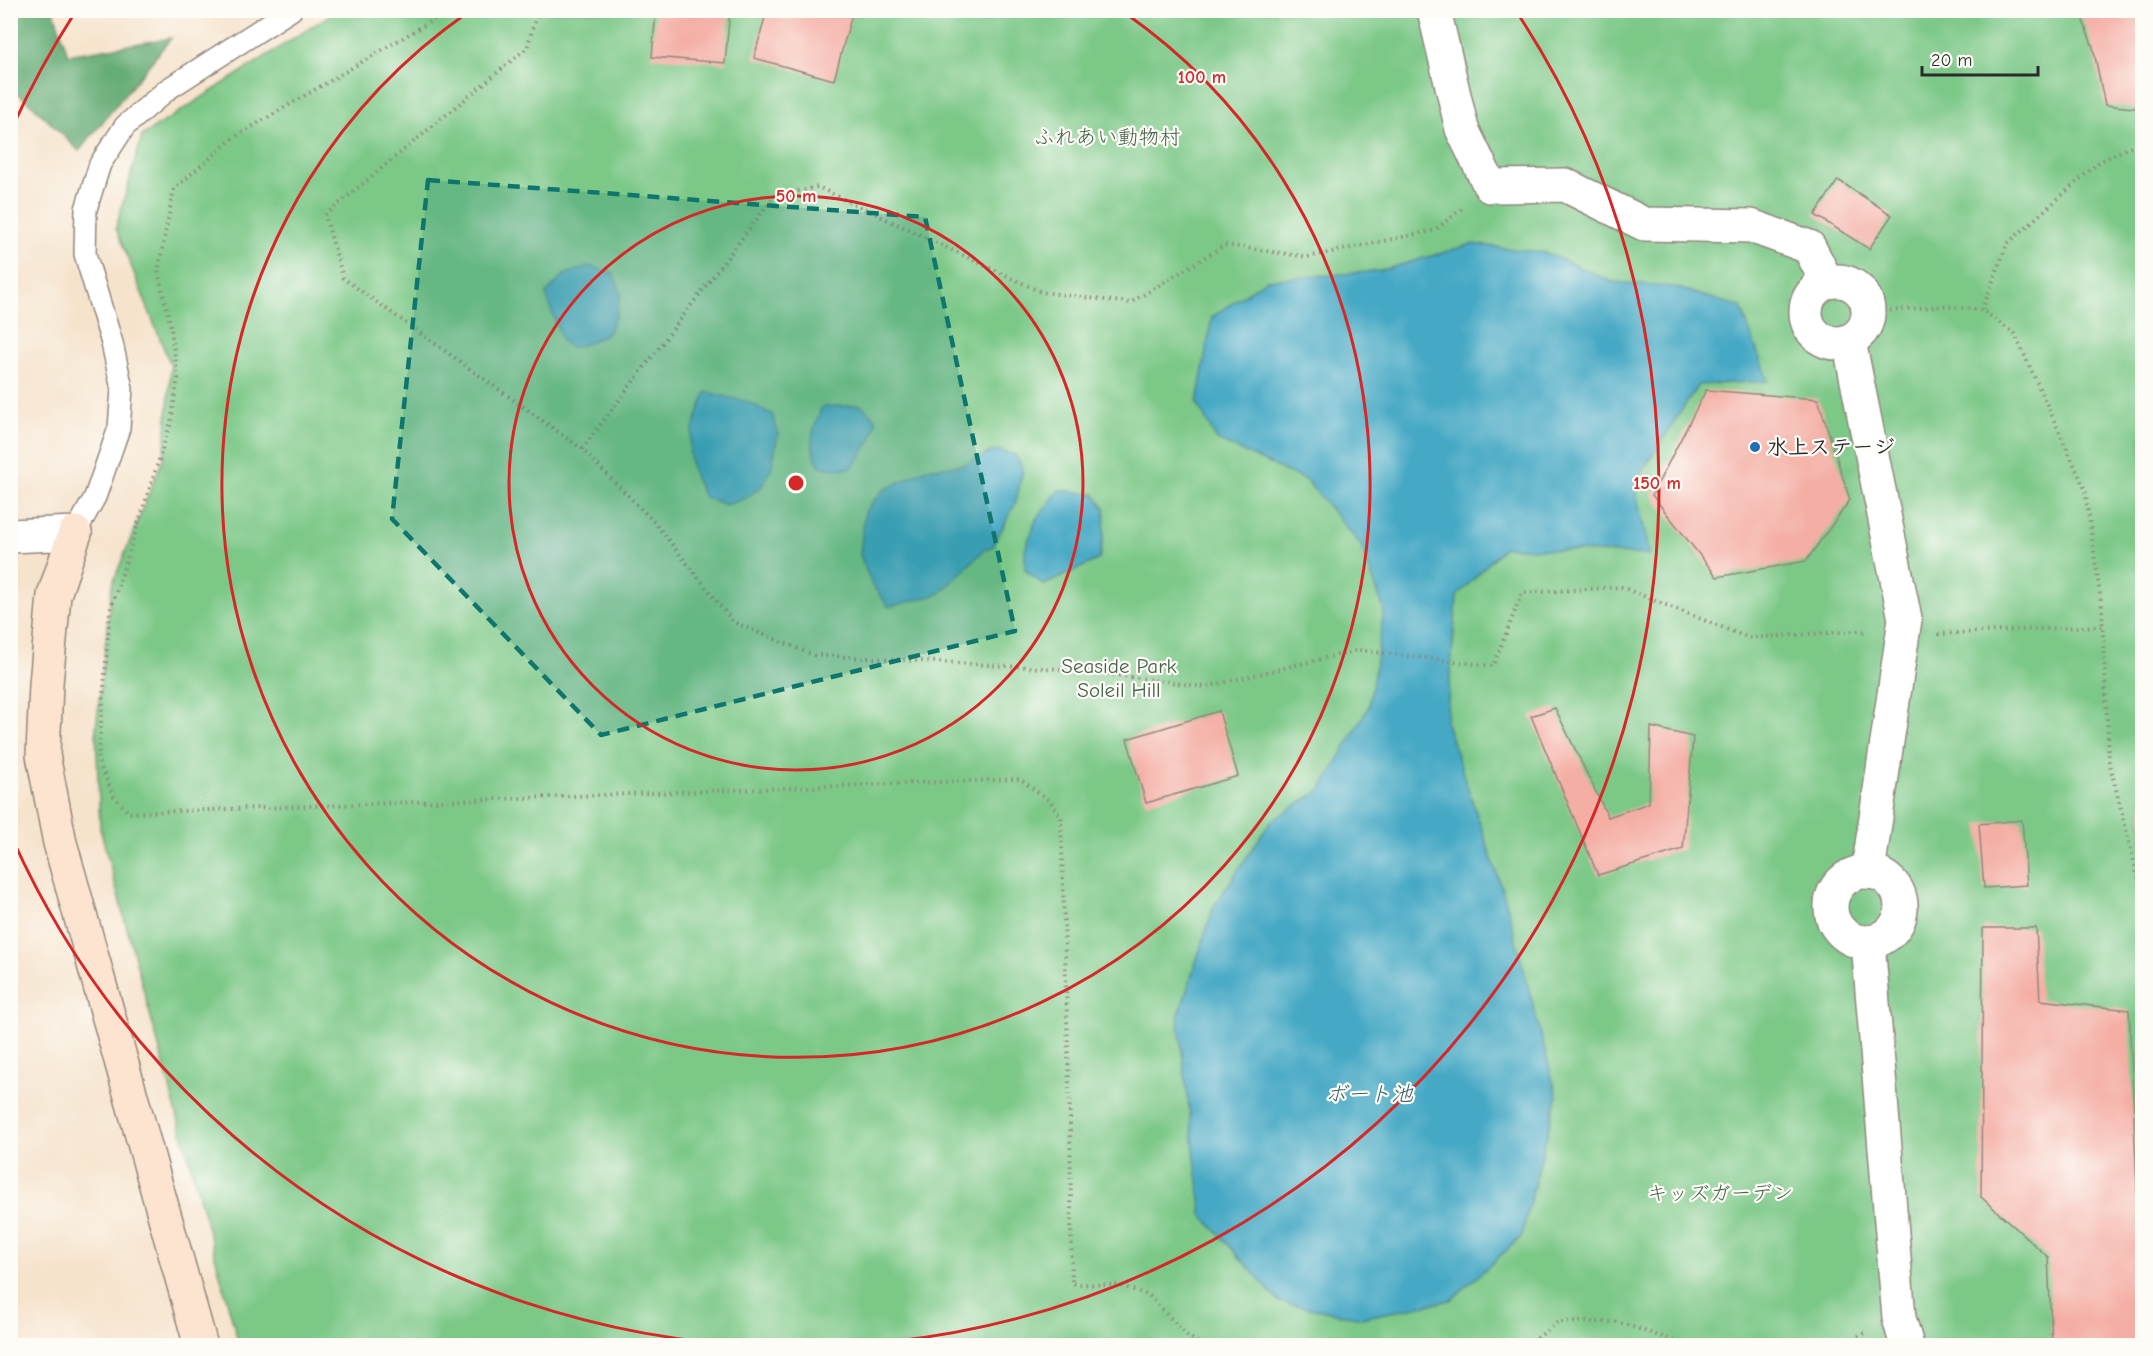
<svg xmlns="http://www.w3.org/2000/svg" width="2153" height="1356" font-family="'Comic Neue','Klee One',sans-serif">
  <rect width="100%" height="100%" fill="#fdfcf7"/>
  <filter id="ink" filterUnits="userSpaceOnUse"><feTurbulence type="fractalNoise" baseFrequency=".0167" numOctaves="2"/><feDisplacementMap in="SourceGraphic" scale="12" xChannelSelector="R" yChannelSelector="G"/><feConvolveMatrix kernelMatrix="1 2 1 2 8 2 1 2 1" color-interpolation-filters="sRGB"/></filter>
  <filter id="wash" filterUnits="userSpaceOnUse"><feTurbulence type="fractalNoise" baseFrequency=".008" numOctaves="4" result="noise"/><feDisplacementMap in="SourceGraphic" scale="24" xChannelSelector="R" yChannelSelector="G"/><feGaussianBlur stdDeviation="1.35" result="paint"/><feColorMatrix in="noise" values="0 0 0 0 0 0 0 0 0 0 0 0 0 0 0 0 0 1.4 0 .05"/><feComposite in="paint" operator="in"/></filter>
  <g filter="url(#wash)">
    <rect width="100%" height="100%" fill="#f6e3cc"/>
    <!-- green -->
    <path fill="#7cc887" stroke="#547a59" stroke-width="1.5" d="M336 11H2142V1345H239L100 828 96 729 112 585 164 456 171 366 116 228 142 136Z"/>
    <!-- forest -->
    <path fill="#65ac74" stroke="#486c50" stroke-width="1.5" d="M10 11H54L68 55 171 38 79 151 32 105 11 88Z"/>
    <!-- water -->
    <g fill="#44a8c4" stroke="#386a78" stroke-width="1.5">
      <path d="M1472 244 1547 253 1613 282 1674 287 1741 307 1768 381 1698 385 1634 484 1650 555 1504 547 1457 596 1446 723 1505 898 1557 1096 1521 1237 1451 1300 1361 1318 1279 1302 1202 1215 1178 1018 1214 906 1271 821 1321 790 1369 706 1384 610 1361 545 1307 481 1217 440 1197 403 1212 317 1266 280 1380 271Z"/>
      <path d="M589 266 613 273 621 292 616 315 608 333 588 343 572 348 562 341 546 294 564 275Z"/>
      <path d="M706 392 748 402 772 414 778 433 772 467 761 487 744 499 726 505 704 497C680 452 690 437 706 392Z"/>
      <path d="M861 405 876 419C875 439 863 452 852 468L834 469 820 466C806 444 813 429 822 407Z"/>
      <path d="M996 450 1015 455 1023 469 1016 502 993 546 985 549 939 594 889 607 872 585 860 555 865 512 882 491 926 469 962 465Z"/>
      <path d="M1059 490 1094 494 1105 508 1104 535 1099 559 1044 585 1025 570V550L1036 520Z"/>
    </g>
    <g id="blocks">
      <!-- building -->
      <g fill="#f4aea4">
        <path d="M656 10H730L725 63 652 57Z"/>
        <path d="M767 10H853L834 80 754 58Z"/>
        <path d="M2079 10H2132L2140 27 2142 59V109L2105 105 2093 47Z"/>
        <path d="M1838 180 1892 215 1869 249 1815 215Z"/>
        <path d="M1706 390 1818 399 1850 500 1806 561 1717 577 1652 495Z"/>
        <path d="M1555 708 1608 817 1649 803 1651 727 1693 737 1683 849 1598 875 1531 716Z"/>
        <path d="M1219 711 1238 776 1146 803 1127 739Z"/>
        <path d="M2022 820 2027 885 1984 888 1979 824Z"/>
        <path d="M1983 928H2036L2040 1000 2129 1010 2142 1296V1346H2052L2048 1257 1981 1197Z"/>
      </g>
    </g>
  </g>
  <g filter="url(#ink)">
    <use href="#blocks" fill-opacity="0" stroke="#90877c" stroke-width="1.5"/>
    <g fill="none" stroke-linecap="round" stroke-linejoin="round">
      <defs>
        <path id="lane" d="M75 533 95 497 119 428 122 389 112 343 85 254 86 209 100 164 125 126 168 89 291 10"/>
        <g id="street">
          <path d="M1434 10 1462 129 1490 186 1565 185 1644 224 1751 226 1809 247 1827 282"/>
          <circle cx="1837" cy="312" r="31"/>
          <path d="M1849 341 1905 619 1868 872"/>
          <path d="M10 536 75 533"/>
          <circle cx="1866" cy="907" r="35"/>
          <path d="M1868 942 1899 1318 1907 1346"/>
        </g>
        <path id="secondary" d="M75 533 54 595 46 684 43 755 60 843 201 1346"/>
      </defs>
      <!-- lane casing -->
      <use href="#lane" stroke="#90877c" stroke-width="24"/>
      <!-- street casing -->
      <use href="#street" stroke="#90877c" stroke-width="36"/>
      <!-- secondary casing -->
      <use href="#secondary" stroke="#90877c" stroke-width="36"/>
      <!-- path -->
      <g stroke="#90877c" stroke-width="4" stroke-dasharray="1.5 4.5" stroke-linecap="butt">
        <path d="M450 10 233 138 174 189 158 271 170 323 178 378 171 422 110 611 98 761 114 796 129 813 1020 779 1051 802 1061 818 1070 1119 1072 1284 1118 1285 1149 1295 1186 1335 1203 1346"/>
        <path d="M538 10 527 48 325 215 343 278 582 449 655 523 733 622 814 655 1079 670 1205 687 1358 650 1493 666 1522 593 1621 587 1749 638 1857 631 1867 632"/>
        <path d="M2139 10 2142 22"/>
        <path d="M1982 310 2007 244 2099 162 2142 141"/>
        <path d="M1872 312 1945 306 1982 310 2015 334 2085 489 2102 609 2109 761 2142 894"/>
        <path d="M582 449 774 196 818 187 1041 292 1130 303 1225 245 1308 257 1435 230 1464 207"/>
        <path d="M1938 634 2102 626"/>
        <path d="M1528 1346 1557 1322H1618L1690 1346"/>
        <path d="M1836 1346 1865 1333"/>
      </g>
      <!-- lane -->
      <use href="#lane" stroke="#fff" stroke-width="21"/>
      <!-- street -->
      <use href="#street" stroke="#fff" stroke-width="33"/>
      <!-- secondary -->
      <use href="#secondary" stroke="#fde4d1" stroke-width="33"/>
    </g>
  </g>
  <!-- marked area -->
  <path fill="#0f766e" fill-opacity="0.2" stroke="#0f766e" stroke-width="4.5" stroke-dasharray="12 8" stroke-linejoin="round" d="M428 180 925 217 1015 631 601 735 392 519Z"/>
  <!-- distance rings -->
  <g fill="none" stroke="#d62828" stroke-width="3">
    <circle cx="796" cy="483" r="287"/>
    <path d="M1125 13A574 574 0 1 1 467 13"/>
    <path d="M13 126A861 861 0 0 1 74 14M1518 14A861 861 0 1 1 13 840"/>
  </g>
  <!-- markers -->
  <circle fill="#1f6fb2" stroke="#fdfcf7" stroke-width="2" cx="1755" cy="447" r="6"/>
  <g text-anchor="middle" dominant-baseline="central" stroke-width="4.5" stroke-linejoin="round" paint-order="stroke">
    <!-- park labels -->
    <g font-size="21" fill="#47624b" stroke="#fdfcf7">
      <text x="1107" y="137">ふれあい動物村</text>
      <text x="1119" y="666">Seaside Park<tspan x="1119" dy="24">Soleil Hill</tspan></text>
      <text x="1720" y="1193">キッズガーデン</text>
    </g>
    <!-- poi labels -->
    <g font-size="21" font-weight="bold" fill="#2b2b2b" stroke="#fdfcf7" text-anchor="start">
      <text x="1767" y="447">水上ステージ</text>
    </g>
    <!-- water labels -->
    <g font-size="22" font-style="italic" fill="#355d68" stroke="#fdfcf7">
      <text x="1369" y="1094">ボート池</text>
    </g>
  </g>
  <circle cx="796" cy="483" r="9" fill="#d62828" stroke="#fdfcf7" stroke-width="3"/>
  <g font-size="18" text-anchor="middle" font-weight="bold" fill="#d62828" stroke="#fdfcf7" stroke-width="4.5" stroke-linejoin="round" paint-order="stroke">
    <text x="1202" y="83">100 m</text>
    <text x="796" y="202">50 m</text>
    <text x="1657" y="489">150 m</text>
  </g>
  <!-- margin -->
  <rect width="2153" height="1356" fill="none" stroke="#fdfcf7" stroke-width="36"/>
  <!-- scale -->
  <path d="M1922 66v9h116v-9" fill="none" stroke="#2b2b2b" stroke-width="3"/>
  <text x="1931" y="66" font-size="18" fill="#2b2b2b" stroke="#fdfcf7" stroke-width="4.5" paint-order="stroke">20 m</text>
</svg>
